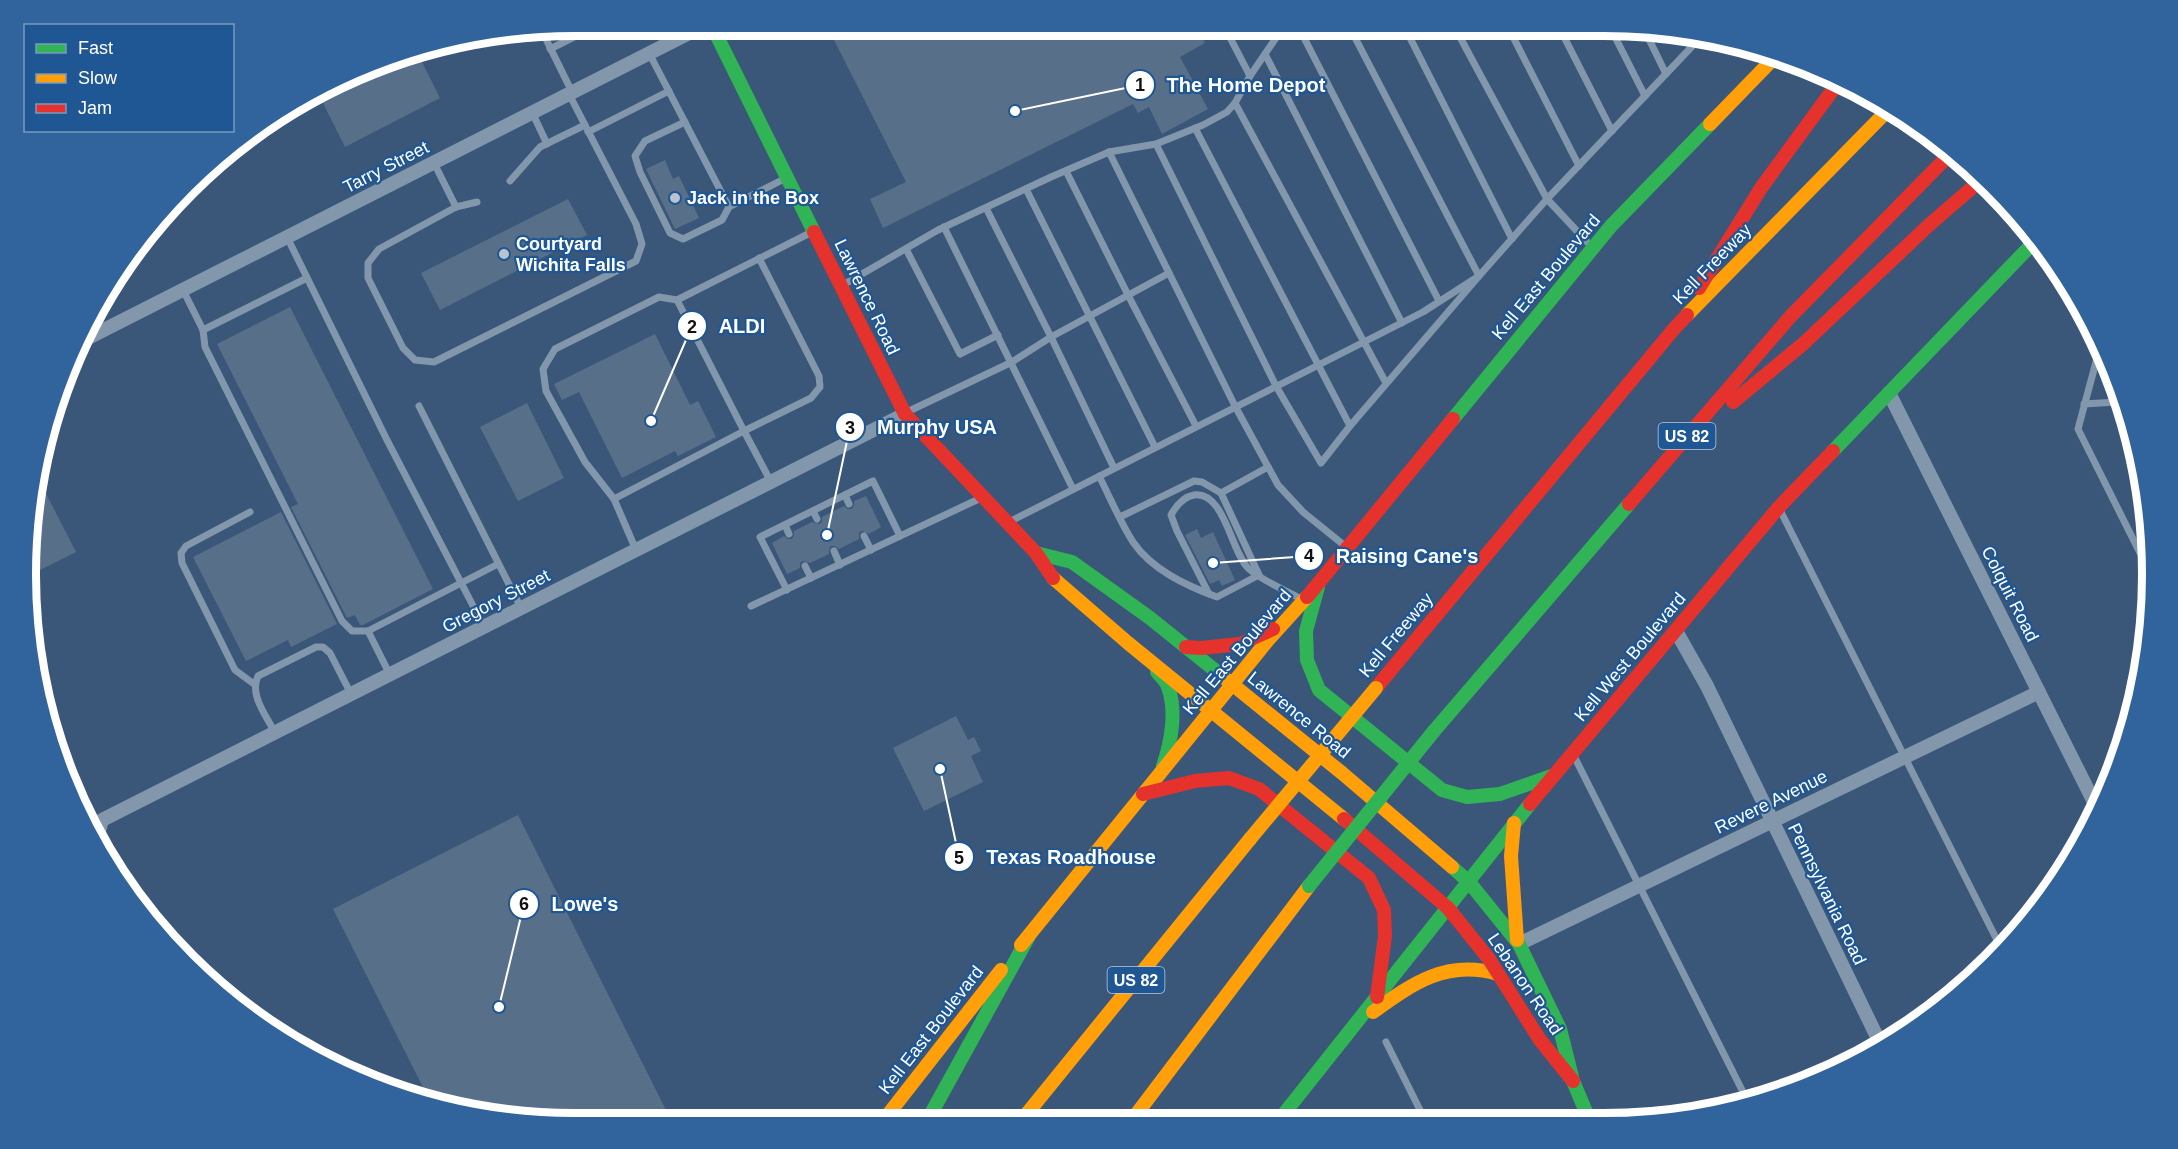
<svg xmlns="http://www.w3.org/2000/svg" width="2178" height="1149" font-family="Helvetica,sans-serif">
  <rect width="100%" height="100%" fill="#3a5779"/>
  <!-- building -->
  <g fill="#586f8a">
    <path d="M857 26H1197L1205 43 1180 57 1208 109 1162 134 1149 107 1138 113 1133 104 883 228 870 199 906 182 833 38Z"/>
    <path d="M417 52 440 98 345 147 320 97 398 55Z"/>
    <path d="M665 160 673 179 679 176 699 218 675 229 646 169Z"/>
    <path d="M568 199 587 235 440 310 421 273Z"/>
    <path d="M290 307 433 589 363 625H360L355 615 347 618 291 507 298 504 217 344Z"/>
    <path d="M655 334 690 405 698 401 716 437 678 456 675 451 622 478 579 392 562 400 554 384Z"/>
    <path d="M527 403 564 478 518 501 480 427Z"/>
    <path d="M37 476 76 552 28 576 27 538Z"/>
    <path d="M866 496 881 527 869 534 862 531 859 533V539L839 549 835 546H831L829 550V554L810 563 803 561 800 563V568L787 574 772 543 784 536 788 539H792L794 535V531L812 522 819 524 822 522V517L844 506 848 509H852L854 505V501Z"/>
    <path d="M281 512 337 624 291 647 288 640 246 661 193 557Z"/>
    <path d="M1197 529 1201 538 1213 532 1235 580 1222 586 1219 580 1210 584 1185 535Z"/>
    <path d="M956 716 968 740 974 737 981 751 971 756 983 782 924 811 893 748Z"/>
    <path d="M518 815 672 1122H539L432 1105 333 909Z"/>
  </g>
  <g fill="none" stroke-linecap="round" stroke-linejoin="round">
    <!-- lane -->
    <g stroke="#8297ac" stroke-width="7">
      <path d="M1298 26 1439 301"/>
      <path d="M1404 26 1512 239"/>
      <path d="M1454 26 1547 199 1591 246"/>
      <path d="M1508 27 1579 166"/>
      <path d="M1559 27 1612 131"/>
      <path d="M1610 27 1645 96"/>
      <path d="M1643 27 1666 74"/>
      <path d="M542 31 572 92"/>
      <path d="M550 49 596 26"/>
      <path d="M649 53 729 207 786 178"/>
      <path d="M1265 54 1402 323"/>
      <path d="M1250 76 1284 26"/>
      <path d="M1235 103 1386 383"/>
      <path d="M532 112 547 144"/>
      <path d="M685 122 645 141 635 156 640 172 670 233 683 239 722 220 729 207"/>
      <path d="M1195 128 1350 426"/>
      <path d="M588 132 669 91"/>
      <path d="M1156 144 1276 386 1321 463 1350 426 1479 276 1349 26"/>
      <path d="M1109 152 1235 406 1278 485 1303 512 1345 546"/>
      <path d="M434 163 456 207"/>
      <path d="M1066 171 1128 295 1196 426"/>
      <path d="M510 181 540 147 585 125"/>
      <path d="M1026 189 1155 447"/>
      <path d="M477 202 456 207 379 249 368 263V278L403 348 415 360 434 362 636 261 642 244 636 224 569 94"/>
      <path d="M986 208 1051 337 1114 468"/>
      <path d="M944 227 1073 489"/>
      <path d="M287 237 387 440 484 627"/>
      <path d="M906 249 960 354 998 335"/>
      <path d="M843 285 938 230 1051 177 1109 152 1156 144 1203 125 1227 112 1235 103 1250 76 1224 26"/>
      <path d="M183 290 203 330 205 347 342 621 352 631H368"/>
      <path d="M677 300 744 431 811 398 820 387 819 376 759 258"/>
      <path d="M203 330 307 278"/>
      <path d="M2100 347 2078 429 2150 573"/>
      <path d="M2084 404 2117 402 2122 396"/>
      <path d="M419 406 521 608"/>
      <path d="M907 412 1012 362 1051 337 1169 273"/>
      <path d="M1099 476C1110 497 1120 522 1133 542 1152 570 1187 586 1217 597L1259 575"/>
      <path d="M1221 493 1268 467"/>
      <path d="M845 495 849 504"/>
      <path d="M614 499 744 431 771 482"/>
      <path d="M1780 510 2002 950"/>
      <path d="M813 511 817 519"/>
      <path d="M250 512 186 546 181 553 182 563 235 670 254 684"/>
      <path d="M1120 517 1194 481 1202 482 1221 493 1259 575"/>
      <path d="M1009 522 1423 312 1479 276 1547 199 1701 37"/>
      <path d="M785 525 789 534"/>
      <path d="M864 536 871 550"/>
      <path d="M636 550 614 499 585 462 546 391 543 369 555 349 659 297 677 300 812 232"/>
      <path d="M834 551 840 565"/>
      <path d="M805 566 811 578"/>
      <path d="M787 590 760 537 873 481 900 536"/>
      <path d="M1209 594 1177 531 1171 515C1176 506 1183 497 1194 495 1225 491 1231 553 1249 569 1262 581 1286 590 1301 599"/>
      <path d="M751 606 981 498"/>
      <path d="M390 675 368 631 498 564"/>
      <path d="M275 733C266 715 249 695 258 676L316 647H323L330 653 351 694"/>
      <path d="M1574 756 1747 1100"/>
      <path d="M1386 1042 1425 1120"/>
    </g>
    <!-- street -->
    <g stroke="#8297ac" stroke-width="14">
      <path d="M86 339 703 26"/>
      <path d="M1889 393 2098 810"/>
      <path d="M1676 631 1707 686 1880 1043"/>
      <path d="M97 838 102 820 905 414"/>
      <path d="M1519 944 2039 692"/>
    </g>
    <!-- fast -->
    <g stroke="#30b455" stroke-width="14">
      <path d="M712 26 814 232"/>
      <path d="M1453 419 1611 226 1710 124"/>
      <path d="M1833 451 2036 240"/>
      <path d="M1036 553 1072 562 1150 618 1227 680"/>
      <path d="M1318 587 1306 631 1307 660 1319 690 1442 790 1467 797 1500 794 1554 775"/>
      <path d="M1157 672C1161 677 1166 681 1168 687 1177 711 1171 743 1163 766"/>
      <path d="M1434 731 1629 504"/>
      <path d="M1452 867 1469 882 1519 944 1560 1029 1573 1081 1589 1119"/>
      <path d="M1279 1120 1530 804"/>
      <path d="M927 1121 1029 936"/>
    </g>
    <!-- slow -->
    <g stroke="#ff9f0a" stroke-width="14">
      <path d="M1710 124 1776 56"/>
      <path d="M1687 315 1889 109"/>
      <path d="M1053 578 1128 643 1344 819"/>
      <path d="M1227 680 1342 773 1452 867"/>
      <path d="M1514 823 1511 856 1517 940"/>
      <path d="M1021 945 1268 640 1307 597"/>
      <path d="M1373 1012C1413 983 1447 959 1498 974"/>
      <path d="M1132 1120 1309 886"/>
      <path d="M883 1121 1001 970"/>
      <path d="M1021 1121 1250 839"/>
    </g>
    <!-- jam -->
    <g stroke="#e5322d" stroke-width="14">
      <path d="M814 232 905 414 1036 553 1053 578"/>
      <path d="M1699 288 1761 188 1840 80"/>
      <path d="M1733 402 1803 344 1929 225 1981 180"/>
      <path d="M1629 504 1790 317 1952 152"/>
      <path d="M1307 597 1453 419"/>
      <path d="M1186 647 1201 648 1240 644 1273 629"/>
      <path d="M1376 688 1673 330 1687 315"/>
      <path d="M1143 794 1195 781 1229 778 1259 789 1369 878 1384 910 1385 936 1377 997"/>
      <path d="M1530 804 1779 507 1833 451"/>
      <path d="M1344 819 1448 908 1489 959 1540 1040 1573 1081"/>
    </g>
    <!-- fast-bridge -->
    <path stroke="#30b455" stroke-width="14" d="M1309 886 1434 731"/>
    <!-- slow-bridge -->
    <path stroke="#ff9f0a" stroke-width="14" d="M1250 839 1376 688"/>
  </g>
  <!-- markers -->
  <g fill="#bac4d0" stroke="#1f5694" stroke-width="2">
    <circle cx="675" cy="198" r="6"/>
    <circle cx="504" cy="254" r="6"/>
  </g>
  <g text-anchor="middle" dominant-baseline="central" stroke-width="4.5" stroke-linejoin="round" paint-order="stroke">
    <!-- shield labels -->
    <g fill="#1f5694" stroke="#bcccdf" stroke-width="1.5">
      <rect x="1658.5" y="423" width="57" height="26" rx="4.5"/>
      <rect x="1107.5" y="967" width="57" height="26" rx="4.5"/>
    </g>
    <g font-size="16" font-weight="bold" fill="#fff">
      <text x="1687" y="436">US 82</text>
      <text x="1136" y="980">US 82</text>
    </g>
    <!-- street labels -->
    <g font-size="18" fill="#fff" stroke="#1f5694">
      <text transform="translate(386 167) rotate(-27)">Tarry Street</text>
      <text transform="translate(1712 264) rotate(-46)">Kell Freeway</text>
      <text transform="translate(1546 277) rotate(-50)">Kell East Boulevard</text>
      <text transform="translate(867 297) rotate(64)">Lawrence Road</text>
      <text transform="translate(2010 594) rotate(63)">Colquit Road</text>
      <text transform="translate(496 601) rotate(-27)">Gregory Street</text>
      <text transform="translate(1396 635) rotate(-50)">Kell Freeway</text>
      <text transform="translate(1237 652) rotate(-50)">Kell East Boulevard</text>
      <text transform="translate(1630 657) rotate(-50)">Kell West Boulevard</text>
      <text transform="translate(1299 715) rotate(39)">Lawrence Road</text>
      <text transform="translate(1771 802) rotate(-26)">Revere Avenue</text>
      <text transform="translate(1827 894) rotate(64)">Pennsylvania Road</text>
      <text transform="translate(1525 984) rotate(56)">Lebanon Road</text>
      <text transform="translate(931 1030) rotate(-52)">Kell East Boulevard</text>
    </g>
    <!-- poi labels -->
    <g font-size="18" font-weight="bold" fill="#fff" stroke="#1f5694" text-anchor="start">
      <text x="687" y="198">Jack in the Box</text>
      <text x="516" y="244">Courtyard<tspan x="516" dy="21">Wichita Falls</tspan></text>
    </g>
  </g>
  <!-- crop -->
  <path d="M0 0H2178V1149H0ZM574 36H1604A538 538 0 0 1 2142 574V575A538 538 0 0 1 1604 1113H574A538 538 0 0 1 36 575V574A538 538 0 0 1 574 36Z" fill="#31649d" fill-rule="evenodd"/>
  <path fill="none" stroke="#fff" stroke-width="8" d="M574 36H1604A538 538 0 0 1 2142 574V575A538 538 0 0 1 1604 1113H574A538 538 0 0 1 36 575V574A538 538 0 0 1 574 36Z"/>
  <!-- callouts -->
  <path fill="none" stroke="#fff" stroke-width="2" d="M1015 111L1140 85M651 421L692 326M827 535L850 427M1213 563L1309 556M940 769L959 857M499 1007L524 904"/>
  <g fill="#fff" stroke="#1f5694" stroke-width="2">
    <circle cx="1015" cy="111" r="6"/>
    <circle cx="651" cy="421" r="6"/>
    <circle cx="827" cy="535" r="6"/>
    <circle cx="1213" cy="563" r="6"/>
    <circle cx="940" cy="769" r="6"/>
    <circle cx="499" cy="1007" r="6"/>
    <circle cx="1140" cy="85" r="15"/>
    <circle cx="692" cy="326" r="15"/>
    <circle cx="850" cy="427" r="15"/>
    <circle cx="1309" cy="556" r="15"/>
    <circle cx="959" cy="857" r="15"/>
    <circle cx="524" cy="904" r="15"/>
  </g>
  <g font-size="18" text-anchor="middle" font-weight="bold" fill="#111">
    <text x="1140" y="91">1</text>
    <text x="692" y="333">2</text>
    <text x="850" y="434">3</text>
    <text x="1309" y="562">4</text>
    <text x="959" y="864">5</text>
    <text x="524" y="910">6</text>
  </g>
  <g font-size="20" text-anchor="middle" font-weight="bold" fill="#fff" stroke="#1f5694" stroke-width="4.5" stroke-linejoin="round" paint-order="stroke">
    <text x="1246" y="92">The Home Depot</text>
    <text x="742" y="333">ALDI</text>
    <text x="937" y="434">Murphy USA</text>
    <text x="1407" y="563">Raising Cane's</text>
    <text x="1071" y="864">Texas Roadhouse</text>
    <text x="585" y="911">Lowe's</text>
  </g>
  <!-- legend -->
  <rect x="24" y="24" width="210" height="108" fill="#1f5694" stroke="#799abf" stroke-width="1.5"/>
  <rect x="36" y="44" width="30" height="9" fill="#30b455" stroke="#799abf" stroke-width="1.5"/>
  <text x="78" y="54" font-size="18" fill="#ffffff">Fast</text>
  <rect x="36" y="74" width="30" height="9" fill="#ff9f0a" stroke="#799abf" stroke-width="1.5"/>
  <text x="78" y="84" font-size="18" fill="#ffffff">Slow</text>
  <rect x="36" y="104" width="30" height="9" fill="#e5322d" stroke="#799abf" stroke-width="1.5"/>
  <text x="78" y="114" font-size="18" fill="#ffffff">Jam</text>
</svg>
